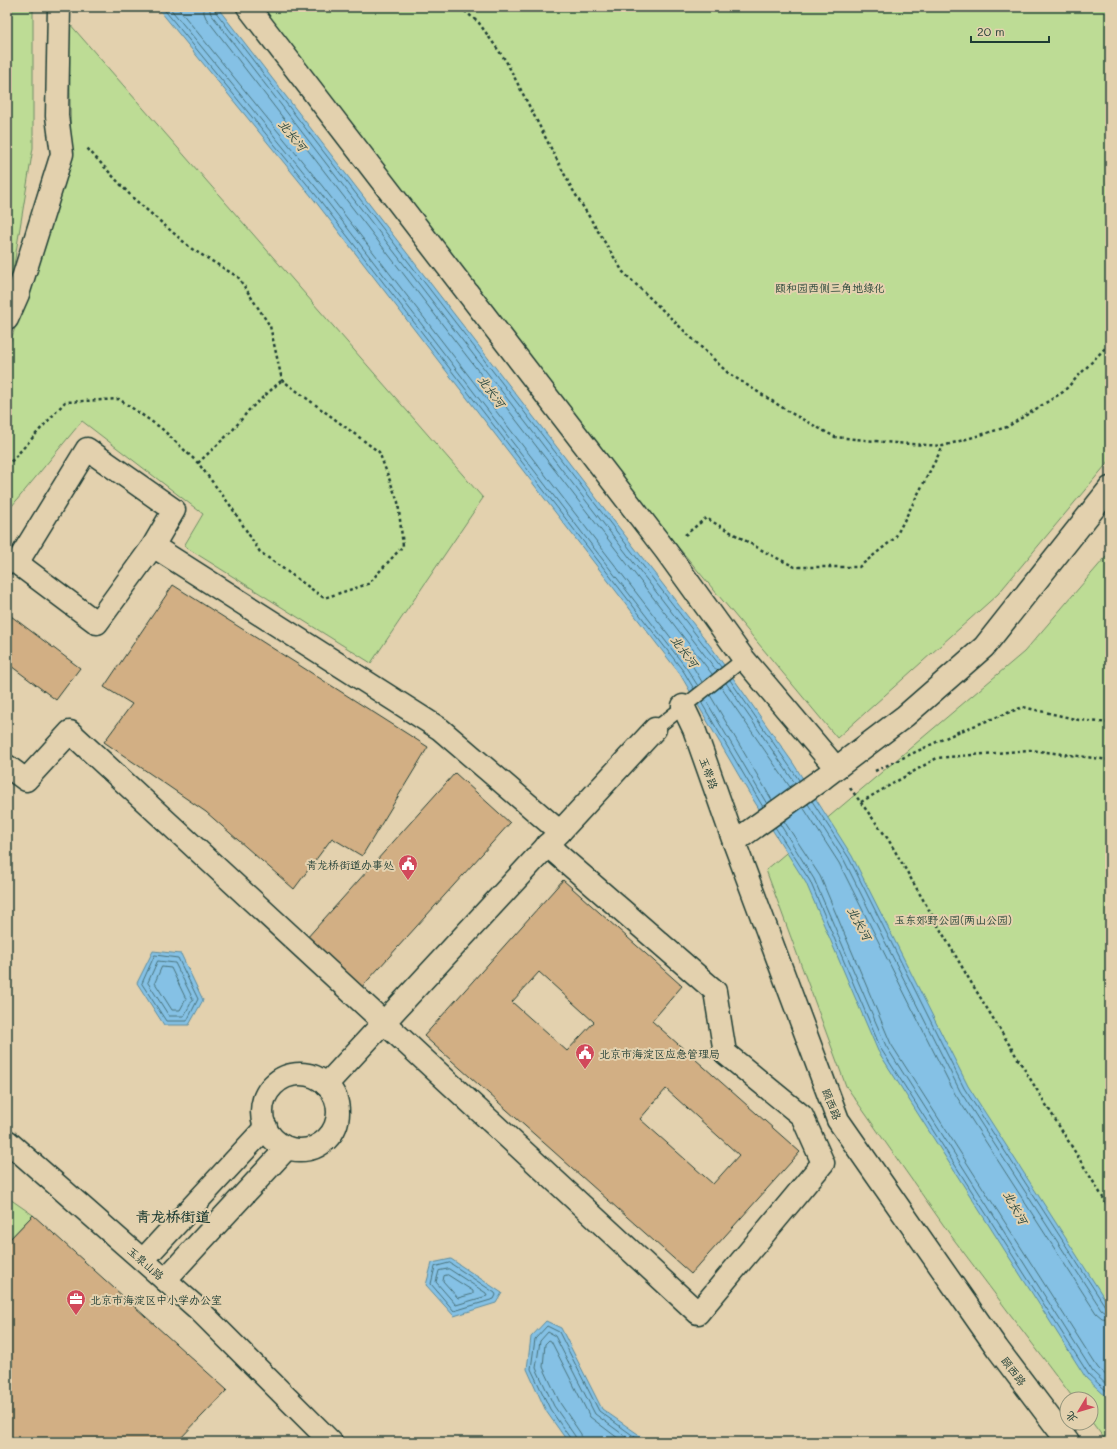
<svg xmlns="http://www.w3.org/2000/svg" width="1117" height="1449" font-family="Mali,'LXGW WenKai TC',sans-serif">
  <rect width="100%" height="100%" fill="#e3d1ae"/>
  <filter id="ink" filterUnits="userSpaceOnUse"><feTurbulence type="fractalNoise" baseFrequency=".025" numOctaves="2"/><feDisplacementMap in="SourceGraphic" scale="8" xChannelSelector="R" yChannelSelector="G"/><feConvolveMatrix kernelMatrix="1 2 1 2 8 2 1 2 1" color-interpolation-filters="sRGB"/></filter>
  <g filter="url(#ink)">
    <!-- green -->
    <g fill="#bddc95" stroke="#6e8c64">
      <path d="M7 7H33V148L10 289 7 296Z"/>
      <path d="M258 7H1110V460L998 594 837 738 654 518Z"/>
      <path d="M69 23 483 498 371 663 184 546 203 514 82 421 7 512V351L71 165Z"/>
      <path d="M1110 552V1442H1107L1091 1421V1399H1074L949 1233 846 1086 766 870 1024 652Z"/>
      <path d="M7 1197 33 1215 7 1242Z"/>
    </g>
    <!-- water -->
    <g fill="#85c1e5" stroke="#5c8c9e">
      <path d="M157 7H217L712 648 793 763 852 856 968 1086 1110 1307V1400L1086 1378 878 1051 806 883 749 793 680 674 312 197Z"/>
      <path d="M153 951 181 954 203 1000 189 1025H164L137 983Z"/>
      <path d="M451 1259 502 1293 496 1303 454 1316 426 1285 432 1263Z"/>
      <path d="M546 1321 561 1328 602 1409 638 1434 646 1442H568L546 1411 527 1369 531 1337Z"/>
    </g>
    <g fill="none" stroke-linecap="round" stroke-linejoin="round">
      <!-- shore -->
      <g stroke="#48727b" stroke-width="1">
        <path d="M162 7 315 194 684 672 694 689"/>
        <path d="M169 7 319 191 687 669 698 686"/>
        <path d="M177 7 323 187 692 665 702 682"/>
        <path d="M203 7 204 13 206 18 712 674"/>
        <path d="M209 7 211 14 717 671"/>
        <path d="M214 7 215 11 721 667"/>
        <path d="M730 680 799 780"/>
        <path d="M726 683 795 783"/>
        <path d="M721 687 790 787"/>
        <path d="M710 695 772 800"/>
        <path d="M705 699 767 804"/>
        <path d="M701 702 763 807"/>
        <path d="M812 801 849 858 964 1088 1105 1306 1110 1308"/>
        <path d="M808 804 844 860 960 1091 1101 1309 1105 1312 1110 1313"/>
        <path d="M803 807 839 863 955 1094 1096 1313 1102 1318 1110 1319"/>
        <path d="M784 821 820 876 891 1044 1098 1368 1110 1379"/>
        <path d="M780 824 814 879 886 1046 1093 1372 1110 1388"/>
        <path d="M775 827 810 881 881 1049 1089 1375 1110 1394"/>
        <path d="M155 955 178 958 198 999 187 1021H166L142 984Z"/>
        <path d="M158 961 175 963 193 999 184 1016H169L148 983Z"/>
        <path d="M162 967 171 968 186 999 180 1010H172L155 983Z"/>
        <path d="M450 1263 495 1293 496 1295 494 1299 454 1311 431 1284 435 1267Z"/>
        <path d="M449 1269 486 1293 487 1296 456 1305 436 1282 439 1271Z"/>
        <path d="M448 1275 473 1291V1294L458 1298 443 1281 444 1276Z"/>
        <path d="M571 1442 570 1438 550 1409 531 1369 535 1339 547 1326 559 1332 599 1411 635 1437 640 1442"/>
        <path d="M576 1442 575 1436 554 1406 536 1368 540 1341 548 1332 555 1336 595 1414 633 1442"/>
        <path d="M582 1442 581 1434 560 1403 543 1367 545 1344 549 1340 551 1341 590 1417 623 1442"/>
      </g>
    </g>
    <!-- building -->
    <g fill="#d2af84" stroke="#1f3d34" fill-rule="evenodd">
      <path d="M173 585 428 747 362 856 332 838 294 889 206 812 104 742 132 704 104 687Z"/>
      <path d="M7 613 80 668 56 700 7 663Z"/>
      <path d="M455 773 510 823 360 989 306 939Z"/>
      <path d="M563 880 682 986 652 1021 800 1152 691 1274 424 1036ZM539 972 594 1022 567 1051 512 1002ZM666 1089 739 1155 713 1184 640 1119Z"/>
      <path d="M33 1215 227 1390 177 1442H7V1242Z"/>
    </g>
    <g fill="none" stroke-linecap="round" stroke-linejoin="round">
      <defs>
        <path id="service" d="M655 729 744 659"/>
        <g id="minor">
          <path d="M7 319 18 294 62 154 57 116 59 7"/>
          <path d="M153 546 174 510 87 449 17 563 97 623 153 546 440 729 560 832"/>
          <path d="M683 706 694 729 734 842 838 1120 997 1348 1068 1442"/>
          <path d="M7 766 26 780 70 732 698 1313 823 1163 802 1116 725 1053 715 991 547 845"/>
          <path d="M734 842 822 779"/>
          <circle cx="300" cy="1112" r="38"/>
          <path d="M326 1085 655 729"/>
          <path d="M143 1260 266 1127"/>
          <path d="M165 1280 287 1148"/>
        </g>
        <g id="tertiary">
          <path d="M248 7 666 551 744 659 836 768"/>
          <path d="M822 779 905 716 984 647 1110 488"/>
          <path d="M7 1141 197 1308 331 1442"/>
        </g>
      </defs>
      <!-- service casing -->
      <use href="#service" stroke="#1f3d34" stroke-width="16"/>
      <!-- minor casing -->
      <use href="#minor" stroke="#1f3d34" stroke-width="25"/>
      <!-- tertiary casing -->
      <use href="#tertiary" stroke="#1f3d34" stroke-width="25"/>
      <!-- path -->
      <g stroke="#1f3d34" stroke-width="2.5" stroke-dasharray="3 3" stroke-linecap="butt">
        <path d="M460 7 479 23 506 61 571 187 623 272 728 373 791 413 835 437 895 443 943 446 1007 427 1063 392 1110 343"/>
        <path d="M198 463 232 431 249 410 282 380"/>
        <path d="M7 466 65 402 119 399 161 428 198 463 230 505 260 552 324 598 368 584 403 546 398 502 379 452 282 380 270 326 238 277 192 249 133 198 86 147"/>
        <path d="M685 535 706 518 767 553 795 567H859L895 538 943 446"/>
        <path d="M875 771 958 732 1023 707 1079 720 1110 723"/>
        <path d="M850 788 888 839 969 979 1110 1209"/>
        <path d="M861 802 937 758 1030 750 1110 760"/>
      </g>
      <!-- service -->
      <use href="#service" stroke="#e3d1ae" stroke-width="13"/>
      <!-- minor -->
      <use href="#minor" stroke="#e3d1ae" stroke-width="22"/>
      <!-- tertiary -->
      <use href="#tertiary" stroke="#e3d1ae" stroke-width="22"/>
    </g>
  </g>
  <!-- icons -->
  <defs>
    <symbol id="civic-pin" viewBox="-11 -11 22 30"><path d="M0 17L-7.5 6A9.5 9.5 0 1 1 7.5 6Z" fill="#d1495b" stroke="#e3d1ae"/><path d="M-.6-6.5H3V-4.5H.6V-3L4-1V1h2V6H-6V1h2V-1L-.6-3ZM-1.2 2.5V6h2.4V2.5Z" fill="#fff"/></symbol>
    <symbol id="office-pin" viewBox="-11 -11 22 30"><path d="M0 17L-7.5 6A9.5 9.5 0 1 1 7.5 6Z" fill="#d1495b" stroke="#e3d1ae"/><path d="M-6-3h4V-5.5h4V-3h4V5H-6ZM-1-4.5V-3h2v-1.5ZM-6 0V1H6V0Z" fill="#fff"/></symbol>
  </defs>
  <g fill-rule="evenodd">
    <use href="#civic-pin" x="397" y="853" width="22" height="30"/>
    <use href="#civic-pin" x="574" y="1042" width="22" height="30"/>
    <use href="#office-pin" x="65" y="1288" width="22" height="30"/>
  </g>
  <g text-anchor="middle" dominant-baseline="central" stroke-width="4" stroke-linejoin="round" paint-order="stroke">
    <!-- park labels -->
    <g font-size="11" fill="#274539" stroke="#e3d1ae">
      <text x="830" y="287">颐和园西侧三角地绿化</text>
      <text x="953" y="919">玉东郊野公园(两山公园)</text>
    </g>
    <!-- street labels -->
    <g font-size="11" fill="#1f3d34" stroke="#e3d1ae">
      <text transform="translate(709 773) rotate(70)">玉带路</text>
      <text transform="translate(832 1104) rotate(68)">颐西路</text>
      <text transform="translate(146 1263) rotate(41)">玉泉山路</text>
      <text transform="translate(1014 1371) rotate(53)">颐西路</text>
    </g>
    <!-- poi labels -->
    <g font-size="11" fill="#1f3d34" stroke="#e3d1ae" text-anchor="start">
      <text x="394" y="864" text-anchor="end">青龙桥街道办事处</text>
      <text x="599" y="1053">北京市海淀区应急管理局</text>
      <text x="90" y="1299">北京市海淀区中小学办公室</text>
    </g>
    <!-- water labels -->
    <g font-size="12" font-style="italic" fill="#24443d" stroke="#e3d1ae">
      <text transform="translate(293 135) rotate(51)">北长河</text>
      <text transform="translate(492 391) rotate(54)">北长河</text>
      <text transform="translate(685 651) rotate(54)">北长河</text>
      <text transform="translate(860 923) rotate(61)">北长河</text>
      <text transform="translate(1016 1207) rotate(61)">北长河</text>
    </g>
    <!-- district labels -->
    <g font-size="15" font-weight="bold" fill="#1f3d34" stroke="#e3d1ae">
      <text x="173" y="1216">青龙桥街道</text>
    </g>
  </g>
  <!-- margin -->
  <rect width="1117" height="1449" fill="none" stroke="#e3d1ae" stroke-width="24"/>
  <rect x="12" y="12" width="1093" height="1425" fill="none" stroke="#1f3d34" stroke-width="1.5" filter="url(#ink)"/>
  <!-- north arrow -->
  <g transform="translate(1079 1411) rotate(232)"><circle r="19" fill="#e3d1ae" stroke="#95967d"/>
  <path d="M0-3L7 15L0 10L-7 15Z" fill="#d1495b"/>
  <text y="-6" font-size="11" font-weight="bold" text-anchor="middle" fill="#1f3d34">北</text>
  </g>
  <!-- scale -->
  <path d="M971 36v6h78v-6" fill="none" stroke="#1f3d34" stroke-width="2"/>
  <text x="977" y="36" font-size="12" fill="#1f3d34" stroke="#e3d1ae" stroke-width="3" paint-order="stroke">20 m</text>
</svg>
